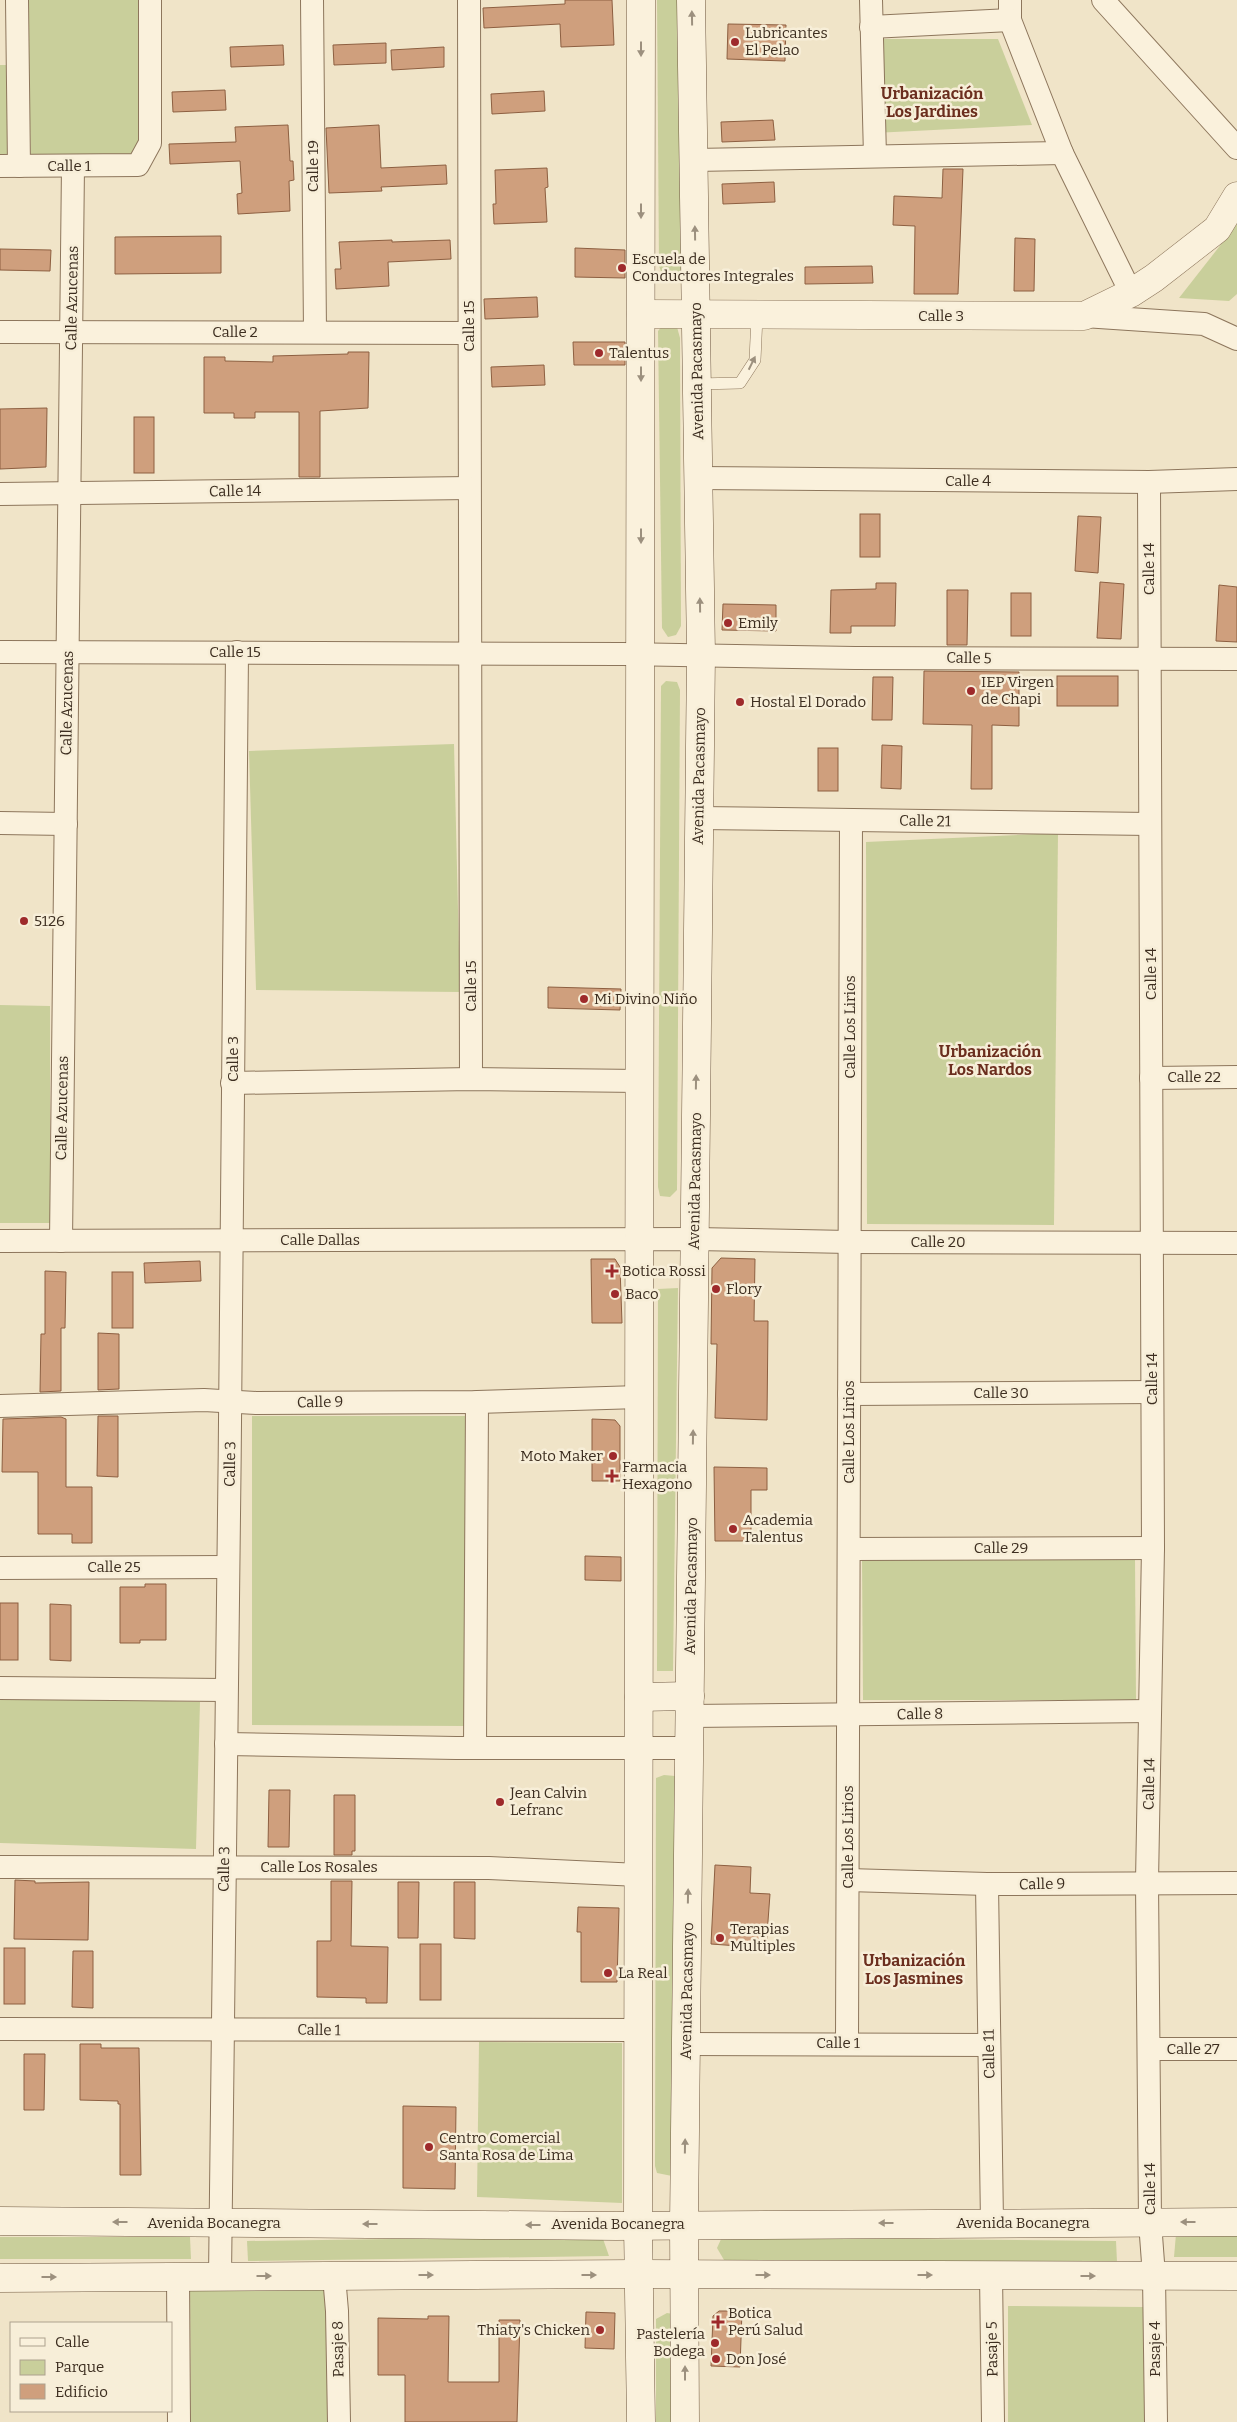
<svg xmlns="http://www.w3.org/2000/svg" width="1237" height="2422" font-family="Bitter,serif">
  <rect width="100%" height="100%" fill="#f0e4c8"/>
  <!-- green -->
  <g fill="#c9cf9b">
    <path d="M27 0H143L144 141 133 159 31 163Z"/>
    <path d="M657 0H679L683 267 677 274H662L659 266Z"/>
    <path d="M872 39H998L1032 125 874 133Z"/>
    <path d="M0 65H8L12 157H0Z"/>
    <path d="M1237 224V294L1229 301 1179 298Z"/>
    <path d="M664 324 677 327 680 338 681 626 676 635 668 637 662 628 658 331Z"/>
    <path d="M666 681 677 682 680 690 677 1190 670 1197 660 1196 658 1187 661 686Z"/>
    <path d="M454 744 460 992 256 990 249 751Z"/>
    <path d="M1058 833 1054 1225 867 1224 866 842Z"/>
    <path d="M0 1005 50 1006V1223H0Z"/>
    <path d="M678 1288 673 1671H657L658 1289Z"/>
    <path d="M252 1416H465V1726L252 1725Z"/>
    <path d="M1135 1558 1136 1700H863L862 1559Z"/>
    <path d="M0 1696 200 1702 196 1849 0 1843Z"/>
    <path d="M664 1775 675 1776 680 1786 672 2176 657 2173 655 2166 656 1778Z"/>
    <path d="M479 2042 622 2043V2203L477 2197Z"/>
    <path d="M1176 2234H1237V2257H1174Z"/>
    <path d="M602 2236 609 2256 248 2261 247 2241Z"/>
    <path d="M0 2237H190L191 2259H0Z"/>
    <path d="M722 2237 1116 2241 1117 2262 724 2260 717 2248Z"/>
    <path d="M329 2289V2422H191L190 2290Z"/>
    <path d="M1008 2306 1144 2307V2422H1008Z"/>
    <path d="M667 2313 673 2314 678 2422H656V2319Z"/>
  </g>
  <!-- building -->
  <g fill="#cf9f7d" stroke="#8d5f41">
    <path d="M565 0H612L614 45 561 47 560 24 484 28 483 8 565 4Z"/>
    <path d="M728 24 786 25 785 61 727 59Z"/>
    <path d="M386 43V63L334 65 333 45Z"/>
    <path d="M283 45 284 65 231 67 230 47Z"/>
    <path d="M444 47V67L392 70 391 50Z"/>
    <path d="M225 90 226 110 173 112 172 92Z"/>
    <path d="M544 91 545 111 492 114 491 94Z"/>
    <path d="M773 120 775 140 722 142 721 122Z"/>
    <path d="M288 125 290 161H293L294 180 289 181 290 211 238 214 237 194 242 193 240 161 170 164 169 144 236 142 235 127Z"/>
    <path d="M379 125 381 168 446 165 447 184 381 187 382 191 329 193 326 128Z"/>
    <path d="M547 168 548 187 545 188 547 222 494 224 493 204H496L495 170Z"/>
    <path d="M943 169H963L958 294H914L915 226 893 225 894 196 942 198Z"/>
    <path d="M774 182 775 202 723 204 722 184Z"/>
    <path d="M221 236V273L115 274V237Z"/>
    <path d="M1015 238 1035 239 1034 291H1014Z"/>
    <path d="M392 240V242L450 240 451 259 388 262 389 286 336 289 335 269H341L339 242Z"/>
    <path d="M575 248 625 250V278L575 277Z"/>
    <path d="M0 249 51 250 50 271 0 270Z"/>
    <path d="M872 266 873 283 805 284V267Z"/>
    <path d="M537 297 538 317 485 319 484 299Z"/>
    <path d="M573 342H625V365H574Z"/>
    <path d="M348 352H369L368 408 320 411V477H299V412H255V418H234V413H204V357H225V361L273 362V356L348 354Z"/>
    <path d="M544 365 545 385 492 387 491 367Z"/>
    <path d="M47 408 46 467 0 469V409Z"/>
    <rect x="134" y="417" width="20" height="56"/>
    <rect x="860" y="514" width="20" height="43"/>
    <path d="M1078 516 1101 517 1098 573 1075 571Z"/>
    <path d="M1100 582 1124 584 1121 639 1097 638Z"/>
    <path d="M876 583H896L895 626H851V633H830L831 590 876 589Z"/>
    <path d="M1219 585 1237 587V642L1216 641Z"/>
    <path d="M947 590H968L967 645H947Z"/>
    <rect x="1011" y="593" width="20" height="43"/>
    <path d="M723 604 776 605V631L722 630Z"/>
    <path d="M924 671 1019 672V726L992 725V789H971L972 725 923 724Z"/>
    <rect x="1057" y="676" width="61" height="30"/>
    <path d="M873 677H893L892 720H872Z"/>
    <path d="M882 745 902 746 901 789 881 788Z"/>
    <rect x="818" y="748" width="20" height="43"/>
    <path d="M548 987 621 989 620 1010 548 1008Z"/>
    <path d="M721 1258 755 1259 754 1321H768L767 1420 715 1418 717 1344H711L712 1268Z"/>
    <path d="M591 1259H615L620 1267 622 1323H592Z"/>
    <path d="M200 1261 201 1281 145 1283 144 1263Z"/>
    <path d="M45 1271 66 1272 65 1328H61V1391L40 1392 41 1334H45Z"/>
    <rect x="112" y="1272" width="21" height="56"/>
    <path d="M98 1333 119 1334V1389L98 1390Z"/>
    <path d="M98 1416H118V1477L97 1476Z"/>
    <path d="M61 1417 66 1419V1487H92V1543H72V1534H38V1472H2L3 1419Z"/>
    <path d="M592 1419 615 1420 620 1426V1481H592Z"/>
    <path d="M714 1467 767 1468V1490H751V1541H715Z"/>
    <path d="M585 1556 621 1557V1581L585 1580Z"/>
    <path d="M145 1584H166V1640H140V1643H120V1587H145Z"/>
    <rect x="0" y="1603" width="18" height="57"/>
    <path d="M50 1604 71 1605V1661L50 1660Z"/>
    <path d="M269 1790H290L289 1847H268Z"/>
    <path d="M334 1795H355V1851H352V1855H334Z"/>
    <path d="M715 1865 751 1867 750 1893 770 1894 766 1948 711 1944Z"/>
    <path d="M15 1880 35 1881V1883L89 1882 88 1940 14 1939Z"/>
    <path d="M331 1881H352L351 1946 388 1947 387 2003H366V1998L317 1997V1941H331Z"/>
    <path d="M398 1882H419L418 1938H398Z"/>
    <path d="M454 1882H475V1939L454 1938Z"/>
    <path d="M578 1907 619 1908 617 1982H581V1932H577Z"/>
    <rect x="420" y="1944" width="21" height="56"/>
    <rect x="4" y="1948" width="21" height="56"/>
    <path d="M73 1951H93V2008L72 2007Z"/>
    <path d="M80 2044H101V2048H139L141 2175H120V2104H118V2101L80 2100Z"/>
    <path d="M24 2054H45L44 2110H24Z"/>
    <path d="M403 2106 456 2107 455 2189 403 2188Z"/>
    <path d="M719 2311H742L740 2367 711 2366 713 2316Z"/>
    <path d="M586 2312 615 2313 614 2349 585 2348Z"/>
    <path d="M428 2316H449L448 2382H499V2320H520L517 2422H405V2375H378V2318L428 2319Z"/>
  </g>
  <g fill="none" stroke-linecap="round" stroke-linejoin="round">
    <defs>
      <path id="service" d="M697 384 740 383 755 360 757 316"/>
      <g id="minor">
        <path d="M17 0 19 166"/>
        <path d="M312 0 315 332"/>
        <path d="M469 0 471 1079"/>
        <path d="M871 0 875 156"/>
        <path d="M1010 0V20L1062 153 1131 293"/>
        <path d="M1103 0 1237 148"/>
        <path d="M871 27 1010 20"/>
        <path d="M694 160 1062 153"/>
        <path d="M0 166 138 165 150 143V0"/>
        <path d="M1084 316 1204 324 1237 339"/>
        <path d="M0 332 469 333"/>
        <path d="M698 478 1149 482 1237 479"/>
        <path d="M1149 482 1153 1548 1147 1882 1150 2222 1154 2276 1156 2422"/>
        <path d="M0 494 469 488"/>
        <path d="M0 652 623 654 855 658 1237 659"/>
        <path d="M699 818 1150 824"/>
        <path d="M0 823 66 824"/>
        <path d="M1151 1078 1237 1077"/>
        <path d="M232 1083 471 1079 640 1081"/>
        <path d="M0 1241 695 1239 849 1242 1237 1243"/>
        <path d="M61 1241 73 166"/>
        <path d="M849 1394 1152 1392"/>
        <path d="M0 1406 204 1400 256 1403 477 1402 639 1397"/>
        <path d="M849 1549 1153 1548"/>
        <path d="M0 1568 228 1567"/>
        <path d="M0 1688 226 1690"/>
        <path d="M690 1716 1150 1711"/>
        <path d="M226 1744 456 1748H689"/>
        <path d="M475 1748 477 1402"/>
        <path d="M0 1867 489 1868 639 1875"/>
        <path d="M848 1880 987 1884 1237 1883"/>
        <path d="M987 1884 992 2223"/>
        <path d="M0 2029 638 2030"/>
        <path d="M847 2043 851 820"/>
        <path d="M686 2044 989 2045"/>
        <path d="M1149 2049H1237"/>
        <path d="M991 2275 993 2422"/>
        <path d="M334 2276 337 2311 339 2422"/>
        <path d="M178 2277 179 2422"/>
        <path d="M220 2277C229 1735 231 1194 237 652"/>
      </g>
      <path id="tertiary" d="M641 314 1084 316 1131 293 1154 278 1217 229 1237 196"/>
      <g id="secondary">
        <path d="M639 1697 690 1696"/>
        <path d="M0 2221 616 2226 1237 2222"/>
        <path d="M0 2278 639 2274 1237 2276"/>
        <path d="M641 2422 638 2226 641 0"/>
        <path d="M685 2422 684 2224 701 654 691 0"/>
      </g>
    </defs>
    <!-- service casing -->
    <use href="#service" stroke="#8d765c" stroke-width="12"/>
    <!-- minor casing -->
    <use href="#minor" stroke="#8d765c" stroke-width="24"/>
    <!-- tertiary casing -->
    <use href="#tertiary" stroke="#8d765c" stroke-width="29"/>
    <!-- secondary casing -->
    <use href="#secondary" stroke="#6f573f" stroke-width="29"/>
    <!-- service -->
    <use href="#service" stroke="#faf1dc" stroke-width="11"/>
    <!-- minor -->
    <use href="#minor" stroke="#faf1dc" stroke-width="22"/>
    <!-- tertiary -->
    <use href="#tertiary" stroke="#faf1dc" stroke-width="28"/>
    <!-- secondary -->
    <use href="#secondary" stroke="#faf1dc" stroke-width="28"/>
  </g>
  <!-- one-way arrows -->
  <defs><path id="oneway-solid" d="M-6-.8H1V-3.2L6.5 0L1 3.2V.8H-6Z" transform="scale(1.25)"/></defs>
  <g fill="#9c907e">
    <use href="#oneway-solid" transform="translate(692 18) rotate(-91)"/>
    <use href="#oneway-solid" transform="translate(641 49) rotate(90)"/>
    <use href="#oneway-solid" transform="translate(641 211) rotate(90)"/>
    <use href="#oneway-solid" transform="translate(695 233) rotate(-91)"/>
    <use href="#oneway-solid" transform="translate(752 363) rotate(-64)"/>
    <use href="#oneway-solid" transform="translate(641 374) rotate(90)"/>
    <use href="#oneway-solid" transform="translate(641 536) rotate(90)"/>
    <use href="#oneway-solid" transform="translate(700 605) rotate(-91)"/>
    <use href="#oneway-solid" transform="translate(696 1082) rotate(-89)"/>
    <use href="#oneway-solid" transform="translate(693 1437) rotate(-89)"/>
    <use href="#oneway-solid" transform="translate(688 1896) rotate(-89)"/>
    <use href="#oneway-solid" transform="translate(685 2146) rotate(-89)"/>
    <use href="#oneway-solid" transform="translate(120 2222) rotate(-180)"/>
    <use href="#oneway-solid" transform="translate(1188 2222) rotate(180)"/>
    <use href="#oneway-solid" transform="translate(886 2223) rotate(180)"/>
    <use href="#oneway-solid" transform="translate(370 2224) rotate(-180)"/>
    <use href="#oneway-solid" transform="translate(533 2225) rotate(-180)"/>
    <use href="#oneway-solid" transform="translate(426 2275)"/>
    <use href="#oneway-solid" transform="translate(589 2275)"/>
    <use href="#oneway-solid" transform="translate(763 2275)"/>
    <use href="#oneway-solid" transform="translate(925 2275)"/>
    <use href="#oneway-solid" transform="translate(264 2276)"/>
    <use href="#oneway-solid" transform="translate(1088 2276)"/>
    <use href="#oneway-solid" transform="translate(49 2277)"/>
    <use href="#oneway-solid" transform="translate(685 2373) rotate(-90)"/>
  </g>
  <!-- markers -->
  <g fill="#9e2a2b" stroke="#f7eed8" stroke-width="2">
    <circle cx="735" cy="42" r="5"/>
    <circle cx="622" cy="268" r="5"/>
    <circle cx="599" cy="353" r="5"/>
    <circle cx="728" cy="623" r="5"/>
    <circle cx="971" cy="691" r="5"/>
    <circle cx="740" cy="702" r="5"/>
    <circle cx="24" cy="921" r="5"/>
    <circle cx="584" cy="999" r="5"/>
    <path d="M609.5 1263.5h5v5h5v5h-5v5h-5v-5h-5v-5h5z"/>
    <circle cx="716" cy="1289" r="5"/>
    <circle cx="615" cy="1294" r="5"/>
    <circle cx="613" cy="1456" r="5"/>
    <path d="M609.5 1468.5h5v5h5v5h-5v5h-5v-5h-5v-5h5z"/>
    <circle cx="733" cy="1529" r="5"/>
    <circle cx="500" cy="1802" r="5"/>
    <circle cx="720" cy="1938" r="5"/>
    <circle cx="608" cy="1973" r="5"/>
    <circle cx="429" cy="2147" r="5"/>
    <path d="M715.5 2314.5h5v5h5v5h-5v5h-5v-5h-5v-5h5z"/>
    <circle cx="600" cy="2330" r="5"/>
    <circle cx="715" cy="2343" r="5"/>
    <circle cx="716" cy="2359" r="5"/>
  </g>
  <g text-anchor="middle" dominant-baseline="central" stroke-width="5" stroke-linejoin="round" paint-order="stroke">
    <!-- poi labels -->
    <g font-size="15" fill="#3d2e20" stroke="#f7eed8" text-anchor="start">
      <text x="745" y="33">Lubricantes<tspan x="745" dy="17">El Pelao</tspan></text>
      <text x="632" y="259">Escuela de<tspan x="632" dy="17">Conductores Integrales</tspan></text>
      <text x="609" y="353">Talentus</text>
      <text x="738" y="623">Emily</text>
      <text x="981" y="682">IEP Virgen<tspan x="981" dy="17">de Chapi</tspan></text>
      <text x="750" y="702">Hostal El Dorado</text>
      <text x="34" y="921">5126</text>
      <text x="594" y="999">Mi Divino Niño</text>
      <text x="622" y="1271">Botica Rossi</text>
      <text x="726" y="1289">Flory</text>
      <text x="625" y="1294">Baco</text>
      <text x="603" y="1456" text-anchor="end">Moto Maker</text>
      <text x="622" y="1467">Farmacia<tspan x="622" dy="17">Hexagono</tspan></text>
      <text x="743" y="1520">Academia<tspan x="743" dy="17">Talentus</tspan></text>
      <text x="510" y="1793">Jean Calvin<tspan x="510" dy="17">Lefranc</tspan></text>
      <text x="730" y="1929">Terapias<tspan x="730" dy="17">Multiples</tspan></text>
      <text x="618" y="1973">La Real</text>
      <text x="439" y="2138">Centro Comercial<tspan x="439" dy="17">Santa Rosa de Lima</tspan></text>
      <text x="728" y="2313">Botica<tspan x="728" dy="17">Perú Salud</tspan></text>
      <text x="590" y="2330" text-anchor="end">Thiaty's Chicken</text>
      <text x="705" y="2334" text-anchor="end">Pastelería<tspan x="705" dy="17">Bodega</tspan></text>
      <text x="726" y="2359">Don José</text>
    </g>
    <!-- street labels -->
    <g font-size="15" fill="#3d2e20" stroke="#f7eed8">
      <text x="69" y="166">Calle 1</text>
      <text transform="translate(313 166) rotate(-90)">Calle 19</text>
      <text transform="translate(72 298) rotate(-89)">Calle Azucenas</text>
      <text x="941" y="316">Calle 3</text>
      <text transform="translate(469 326) rotate(-90)">Calle 15</text>
      <text x="235" y="332">Calle 2</text>
      <text transform="translate(697 371) rotate(-91)">Avenida Pacasmayo</text>
      <text x="968" y="481">Calle 4</text>
      <text transform="translate(235 491) rotate(-1)">Calle 14</text>
      <text transform="translate(1149 569) rotate(-90)">Calle 14</text>
      <text x="235" y="652">Calle 15</text>
      <text transform="translate(969 658) rotate(1)">Calle 5</text>
      <text transform="translate(67 703) rotate(-89)">Calle Azucenas</text>
      <text transform="translate(699 776) rotate(-89)">Avenida Pacasmayo</text>
      <text transform="translate(925 821) rotate(1)">Calle 21</text>
      <text transform="translate(1151 974) rotate(-90)">Calle 14</text>
      <text transform="translate(471 986) rotate(-90)">Calle 15</text>
      <text transform="translate(850 1027) rotate(-90)">Calle Los Lirios</text>
      <text transform="translate(233 1059) rotate(-90)">Calle 3</text>
      <text x="1194" y="1077">Calle 22</text>
      <text transform="translate(62 1108) rotate(-89)">Calle Azucenas</text>
      <text transform="translate(695 1181) rotate(-89)">Avenida Pacasmayo</text>
      <text x="320" y="1240">Calle Dallas</text>
      <text x="938" y="1242">Calle 20</text>
      <text transform="translate(1152 1379) rotate(-90)">Calle 14</text>
      <text x="1001" y="1393">Calle 30</text>
      <text transform="translate(320 1402) rotate(-1)">Calle 9</text>
      <text transform="translate(849 1432) rotate(-90)">Calle Los Lirios</text>
      <text transform="translate(230 1464) rotate(-89)">Calle 3</text>
      <text x="1001" y="1548">Calle 29</text>
      <text x="114" y="1567">Calle 25</text>
      <text transform="translate(691 1586) rotate(-89)">Avenida Pacasmayo</text>
      <text transform="translate(920 1714) rotate(-1)">Calle 8</text>
      <text transform="translate(1149 1784) rotate(-89)">Calle 14</text>
      <text transform="translate(848 1837) rotate(-90)">Calle Los Lirios</text>
      <text x="319" y="1867">Calle Los Rosales</text>
      <text transform="translate(224 1869) rotate(-89)">Calle 3</text>
      <text transform="translate(1042 1884) rotate(-1)">Calle 9</text>
      <text transform="translate(687 1991) rotate(-89)">Avenida Pacasmayo</text>
      <text transform="translate(319 2030) rotate(1)">Calle 1</text>
      <text x="838" y="2043">Calle 1</text>
      <text x="1193" y="2049">Calle 27</text>
      <text transform="translate(989 2054) rotate(-91)">Calle 11</text>
      <text transform="translate(1150 2189) rotate(-90)">Calle 14</text>
      <text x="214" y="2223">Avenida Bocanegra</text>
      <text x="1023" y="2223">Avenida Bocanegra</text>
      <text x="618" y="2224">Avenida Bocanegra</text>
      <text transform="translate(338 2349) rotate(-91)">Pasaje 8</text>
      <text transform="translate(992 2349) rotate(-91)">Pasaje 5</text>
      <text transform="translate(1155 2349) rotate(-90)">Pasaje 4</text>
    </g>
    <!-- neighbourhood labels -->
    <g font-size="16" font-weight="bold" fill="#6b2e1e" stroke="#f7eed8">
      <text x="932" y="93">Urbanización<tspan x="932" dy="18">Los Jardines</tspan></text>
      <text x="990" y="1051">Urbanización<tspan x="990" dy="18">Los Nardos</tspan></text>
      <text x="914" y="1960">Urbanización<tspan x="914" dy="18">Los Jasmines</tspan></text>
    </g>
  </g>
  <!-- legend -->
  <rect x="10" y="2322" width="162" height="90" fill="#f7eed8" stroke="#ada18e"/>
  <rect x="20" y="2338" width="25" height="8" fill="#faf1dc" stroke="#ada18e"/>
  <text x="55" y="2347" font-size="15" fill="#3d2e20">Calle</text>
  <rect x="20" y="2360" width="25" height="15" fill="#c9cf9b" stroke="#ada18e"/>
  <text x="55" y="2372" font-size="15" fill="#3d2e20">Parque</text>
  <rect x="20" y="2384" width="25" height="15" fill="#cf9f7d" stroke="#ada18e"/>
  <text x="55" y="2397" font-size="15" fill="#3d2e20">Edificio</text>
</svg>
